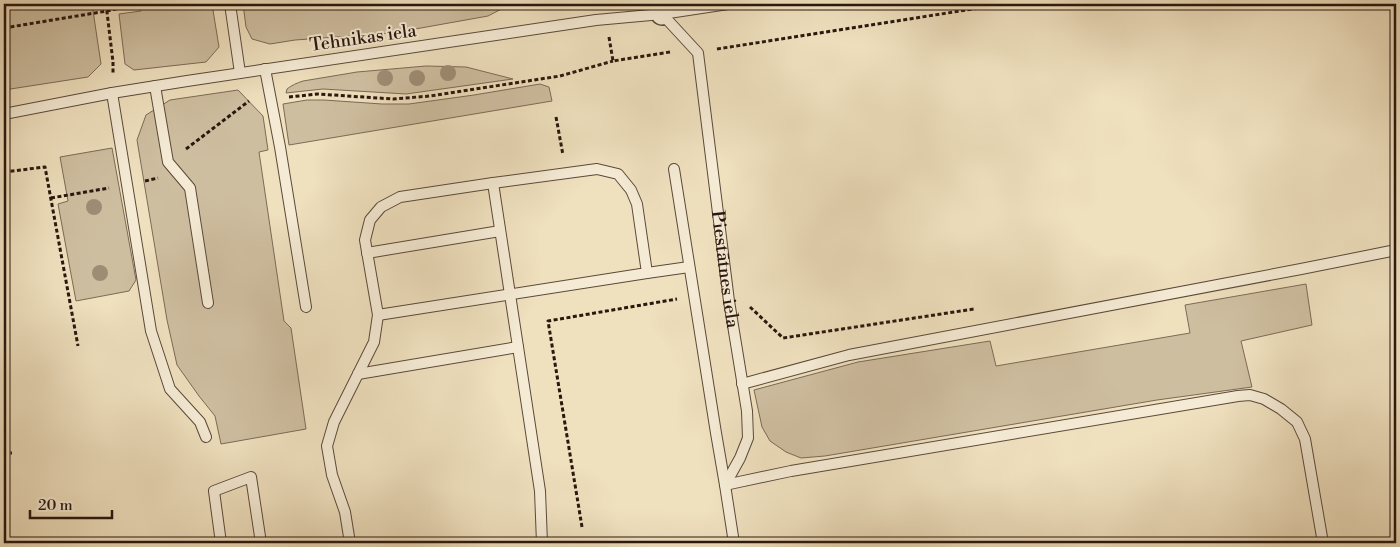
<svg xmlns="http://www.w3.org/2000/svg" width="1400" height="547" font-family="'Libre Bodoni',serif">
  <rect width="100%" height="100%" fill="#efe0be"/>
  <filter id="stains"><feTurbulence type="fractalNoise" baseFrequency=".004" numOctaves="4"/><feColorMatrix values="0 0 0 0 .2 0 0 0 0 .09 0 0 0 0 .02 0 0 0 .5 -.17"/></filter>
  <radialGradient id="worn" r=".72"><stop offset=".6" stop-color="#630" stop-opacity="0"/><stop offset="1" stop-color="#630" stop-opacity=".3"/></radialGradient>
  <!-- green -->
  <g fill="#cebea0" stroke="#7c6a57">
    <path d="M4 4H92L101 64 88 77 4 90Z"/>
    <path d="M140 4H212L219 47 206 62 134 70 125 64 119 14 141 11Z"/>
    <path d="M243 4H511L488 16 393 33 295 40 270 44 252 39 246 27Z"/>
    <path d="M426 66 466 67 513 79 406 94 323 89 286 93 287 89C292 85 297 83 303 81L357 72Z"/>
    <path d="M540 84 549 87 552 101 289 145 283 104 307 100H324L382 104H409L474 95Z"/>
    <path d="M238 90 263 116 268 150 259 152 284 321 291 328 306 429 221 444 215 416 199 396 177 365 167 320 137 140 146 115 170 100Z"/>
    <path d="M112 148 136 280 129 291 76 301 58 204 68 201 60 157Z"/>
    <path d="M1306 284 1312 325 1241 341 1252 387 1157 400 825 456 801 458 786 452 770 441 762 427 754 390 858 362 990 341 996 366 1190 333 1185 305Z"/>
  </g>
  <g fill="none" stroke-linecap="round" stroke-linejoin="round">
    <defs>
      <g id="lane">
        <path d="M230 4 240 73"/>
        <path id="s1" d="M662 14 698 53 729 301 747 411 748 438 740 458 725 485 734 543"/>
        <path d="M265 69 280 147 306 307"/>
        <path d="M155 86 168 162 190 188 208 303"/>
        <path d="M112 93 151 331 170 389 200 422 206 437"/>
        <path d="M4 114 112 93 187 81 596 20 662 14 728 4"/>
        <path d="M674 169 716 433 725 485 791 471 1238 396 1250 395 1264 399 1281 409 1297 422 1305 439 1323 543"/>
        <path d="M367 253 500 231"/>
        <path d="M647 273 689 267"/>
        <path d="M378 315 647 273 637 204 631 190 618 174 597 169 493 183"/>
        <path d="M358 374 518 347"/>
        <path d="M742 384 849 355 1301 269 1396 250"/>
        <path d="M221 543 214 491 251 477 261 543"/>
        <path d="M350 543 345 512 332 475 327 446 334 422 374 342 378 315 365 240 370 220 381 207 400 197 493 183 540 491 542 543"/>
      </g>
      <path id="street" d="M659 4 662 14"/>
    </defs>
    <!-- lane casing -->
    <use href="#lane" stroke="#5b493a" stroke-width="12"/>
    <!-- street casing -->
    <use href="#street" stroke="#5b493a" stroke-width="24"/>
    <!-- path -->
    <g stroke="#2a170e" stroke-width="3" stroke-dasharray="4 2.5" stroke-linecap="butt">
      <path d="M106 4 113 62V75"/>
      <path d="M4 28 107 11 137 4"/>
      <path d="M609 37 613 61 670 52"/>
      <path d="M717 49 1005 4"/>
      <path d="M289 97 318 94 393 99 430 96 560 76 613 61"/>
      <path d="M556 117 563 155"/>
      <path d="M186 149 249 101"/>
      <path d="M4 172 45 167 78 346"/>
      <path d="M145 181 158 178"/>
      <path d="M51 198 109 188"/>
      <path d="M750 307 783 338 974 309"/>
      <path d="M4 453H12"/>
      <path d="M582 527 548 321 677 299"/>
    </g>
    <!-- lane -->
    <use href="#lane" stroke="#f5ebd5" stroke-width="10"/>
    <!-- street -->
    <use href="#street" stroke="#f5ebd5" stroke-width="21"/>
  </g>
  <!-- trees -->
  <g fill="#9e8d75">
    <circle cx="448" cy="73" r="8"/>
    <circle cx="385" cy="78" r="8"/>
    <circle cx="417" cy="78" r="8"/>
    <circle cx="94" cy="207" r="8"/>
    <circle cx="100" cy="273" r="8"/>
  </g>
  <g text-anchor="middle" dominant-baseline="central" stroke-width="4" stroke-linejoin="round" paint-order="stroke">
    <!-- street labels -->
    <g font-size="18" fill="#2a170e" stroke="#f5ebd5">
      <text transform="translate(363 38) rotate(-8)">Tehnikas iela</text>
      <text stroke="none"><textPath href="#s1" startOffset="271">Piestātnes iela</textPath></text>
    </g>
  </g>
  <!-- margin -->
  <rect width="1400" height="547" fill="none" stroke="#efe0be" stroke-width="20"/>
  <rect x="5" y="5" width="1390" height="537" fill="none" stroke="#2a170e" stroke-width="2.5"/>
  <rect x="10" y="10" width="1380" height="527" fill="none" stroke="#2a170e"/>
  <!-- scale -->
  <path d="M30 510v8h82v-8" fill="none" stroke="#2a170e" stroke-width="2.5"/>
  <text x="38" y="510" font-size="15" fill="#2a170e" stroke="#f5ebd5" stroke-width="4" paint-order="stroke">20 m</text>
  <rect width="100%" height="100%" filter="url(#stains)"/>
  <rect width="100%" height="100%" fill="url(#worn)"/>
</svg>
